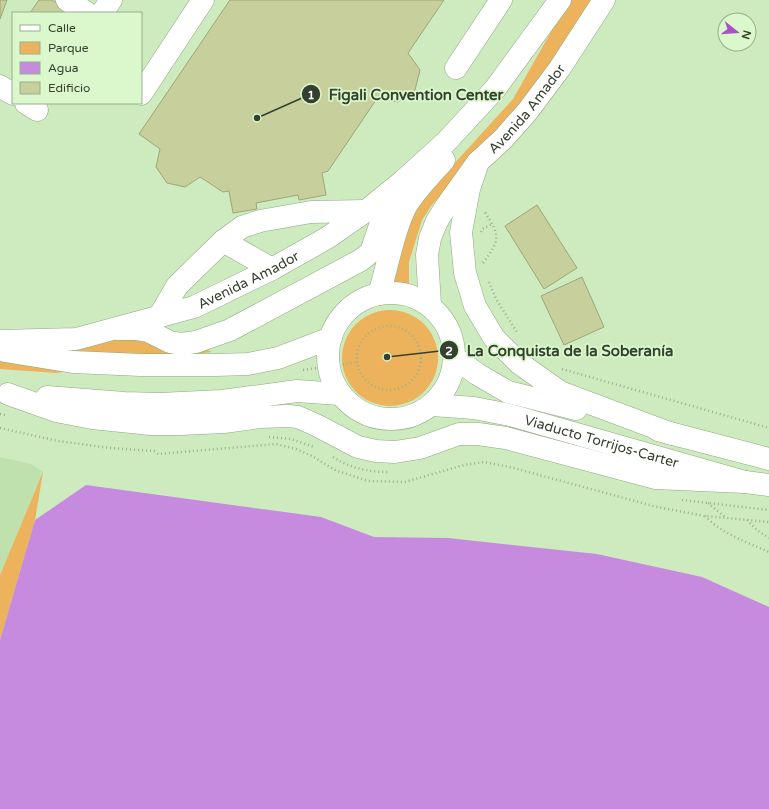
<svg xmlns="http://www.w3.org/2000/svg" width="769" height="809" font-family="'Varela Round',sans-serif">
  <rect width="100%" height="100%" fill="#cdebbe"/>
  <!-- built -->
  <path fill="#bee1ae" d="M0 457 31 464 43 472 0 575Z"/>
  <!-- green -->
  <g fill="#edb35c">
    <path d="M569 0H597L526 102 431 206 422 220 409 262V285L390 282 414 213 424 197 513 99Z"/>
    <circle cx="390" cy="358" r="48"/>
    <path d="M129 335 201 347 212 352 124 362 56 373 0 369V351Z"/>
    <path d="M43 472 35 520 0 640V575Z"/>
  </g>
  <!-- water -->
  <path fill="#c68bdf" d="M86 485 321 517 374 537 448 538 597 554 702 577 769 607V809H0V640L35 520Z"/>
  <!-- building -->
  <g fill="#c7cf9d" stroke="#9ea675">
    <path d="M0 0H7L0 19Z"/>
    <path d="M39 0H52L71 13H30Z"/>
    <path d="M230 0H444L408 53 420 70 415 90 398 102 378 97 328 171 322 173 326 195 299 200 298 195 256 203 257 209 233 213 229 191 223 192 200 177 185 187 167 183 156 167 160 149 139 134Z"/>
    <path d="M537 205 577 268 544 289 505 226Z"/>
    <path d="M582 277 604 327 564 345 541 296Z"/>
  </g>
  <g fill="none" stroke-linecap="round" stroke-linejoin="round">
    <defs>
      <g id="minor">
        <path d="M67 0 87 13"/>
        <path d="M102 13 111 0"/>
        <path d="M456 68 501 0"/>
        <path d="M0 86 13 94"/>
        <path d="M141 94 203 0"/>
        <path d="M26 103 37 110"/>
        <path d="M223 241 272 269"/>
        <path d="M159 317 177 286 223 241 242 227 260 221 311 212 366 211"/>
        <path d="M118 329H135L148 331 170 342 181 344 196 342 230 330 361 260 371 252 388 202 401 184"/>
      </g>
      <g id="major">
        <path d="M478 162 469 189 461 232 465 273 475 306 494 338 519 363 560 392 672 434"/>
        <circle cx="391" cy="356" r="63"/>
        <path d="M379 294C388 266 392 235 405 208 415 190 430 176 444 160"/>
        <path id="s1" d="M430 305 427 255 430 238 437 221 445 208 478 162 503 139 527 112 560 68 604 0"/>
        <path id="s2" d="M0 341 76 339 194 307 272 269 327 238 366 211 403 181 446 142 495 89 560 0"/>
        <path d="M5 351 73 362 141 365H215L248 364 278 358 331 338"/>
        <path d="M455 358 477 374 508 392 576 409"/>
        <path d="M8 394 56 411 92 418 151 424H181L224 422 260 417 288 416 298 417 316 425 358 447 376 451 395 452 420 448 459 434H478L506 438 655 478 745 482"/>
        <path d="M47 397 124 403 160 404 222 401 297 391 340 394"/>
        <path id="s3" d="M432 405 474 408 510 415 745 482 769 485"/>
        <path d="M658 430 769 459"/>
      </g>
    </defs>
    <!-- minor casing -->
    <use href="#minor" stroke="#8eaa80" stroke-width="23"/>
    <!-- major casing -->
    <use href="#major" stroke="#8eaa80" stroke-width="23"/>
    <!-- path -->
    <g stroke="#99b18d" stroke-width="2.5" stroke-dasharray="1 3" stroke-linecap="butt">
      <path d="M481 232 482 229 492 224"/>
      <path d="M483 263C500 240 501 236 484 211"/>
      <path d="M489 282 496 299 518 334"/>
      <circle cx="389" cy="358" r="32"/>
      <path d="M562 369 769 428"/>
      <path d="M303 370 358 362"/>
      <path d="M0 414 6 415"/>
      <path d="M0 428 58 441 110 448 154 451 158 454 276 444 296 449 312 456 335 470 368 481 405 482 464 465 484 462 510 467 657 507 705 516 769 522"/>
      <path d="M269 437 291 439 314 447"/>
      <path d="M333 457C349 468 369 472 388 472"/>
      <path d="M682 500 769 510"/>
      <path d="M708 503 725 517"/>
      <path d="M705 516C722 534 747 542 769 552"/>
      <path d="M747 520 758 531 769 538"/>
    </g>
    <!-- minor -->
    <use href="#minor" stroke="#fff" stroke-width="22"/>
    <!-- major -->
    <use href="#major" stroke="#fff" stroke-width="22"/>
  </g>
  <g text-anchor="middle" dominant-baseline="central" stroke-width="3.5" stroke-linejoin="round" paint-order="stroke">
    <!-- street labels -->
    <g font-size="14" fill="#35412f" stroke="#daf8cb">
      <text stroke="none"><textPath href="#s1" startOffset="230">Avenida Amador</textPath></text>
      <text stroke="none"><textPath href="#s2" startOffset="259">Avenida Amador</textPath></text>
      <text stroke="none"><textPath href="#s3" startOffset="174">Viaducto Torrijos-Carter</textPath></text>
    </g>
  </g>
  <!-- callouts -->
  <path fill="none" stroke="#35412f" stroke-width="1.5" d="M257 118L311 94M387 357L449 350"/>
  <g fill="#35412f" stroke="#daf8cb" stroke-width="1.5">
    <circle cx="257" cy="118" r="4"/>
    <circle cx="387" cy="357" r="4"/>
    <circle cx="311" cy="94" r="10"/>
    <circle cx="449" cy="350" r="10"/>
  </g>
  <g font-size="12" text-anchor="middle" font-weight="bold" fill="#fff">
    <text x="311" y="99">1</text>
    <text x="449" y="355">2</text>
  </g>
  <g font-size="15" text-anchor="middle" font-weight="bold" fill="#35412f" stroke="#daf8cb" stroke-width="3.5" stroke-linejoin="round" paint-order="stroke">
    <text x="416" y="100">Figali Convention Center</text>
    <text x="570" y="356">La Conquista de la Soberanía</text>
  </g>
  <!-- legend -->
  <rect x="12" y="12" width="130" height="92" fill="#daf8cb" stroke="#98af8d"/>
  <rect x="20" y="25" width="20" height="6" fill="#ffffff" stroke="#98af8d"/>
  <text x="48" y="32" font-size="12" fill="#35412f">Calle</text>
  <rect x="20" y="42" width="20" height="12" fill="#edb35c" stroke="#98af8d"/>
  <text x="48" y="52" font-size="12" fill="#35412f">Parque</text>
  <rect x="20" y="62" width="20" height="12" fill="#c68bdf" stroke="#98af8d"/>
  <text x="48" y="72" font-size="12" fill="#35412f">Agua</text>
  <rect x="20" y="82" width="20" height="12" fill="#c7cf9d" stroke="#98af8d"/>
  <text x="48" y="92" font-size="12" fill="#35412f">Edificio</text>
  <!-- north arrow -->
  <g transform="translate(737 32) rotate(107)"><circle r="19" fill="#daf8cb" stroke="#98af8d"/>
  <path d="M0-3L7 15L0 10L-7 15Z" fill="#a554c4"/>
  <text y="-6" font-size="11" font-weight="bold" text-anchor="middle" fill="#35412f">N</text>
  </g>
</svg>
